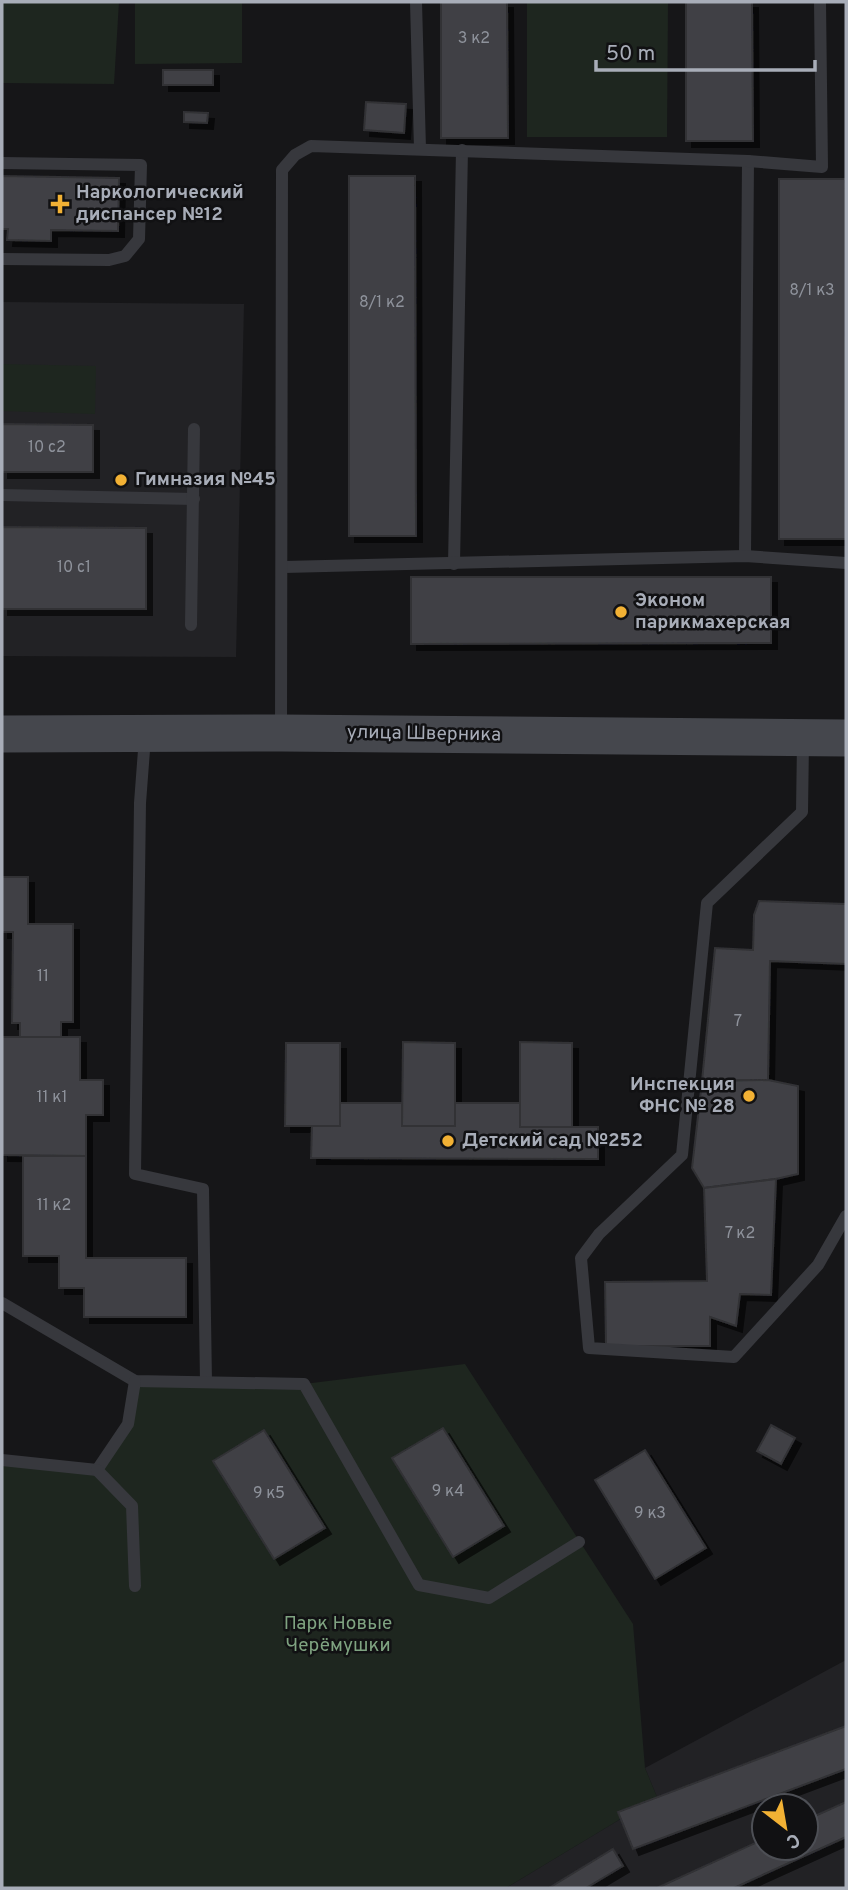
<svg xmlns="http://www.w3.org/2000/svg" width="848" height="1890" font-family="Overpass,sans-serif">
  <defs>
    <filter id="shadow"><feDropShadow dx="6" dy="6" stdDeviation="0" flood-color="#0009"/></filter>
  </defs>
  <rect width="100%" height="100%" fill="#161618"/>
  <!-- built -->
  <g fill="#222225" fill-rule="evenodd">
    <path d="M2 302 244 304 236 657 2 656Z"/>
    <path d="M846 1660V1888H506L657 1797 645 1768ZM764 1806H806V1848H764Z"/>
  </g>
  <!-- green -->
  <g fill="#1e261f">
    <path d="M2 2H119L114 84 2 83Z"/>
    <path d="M135 2H242V63L135 64Z"/>
    <path d="M527 2H668L667 137H527Z"/>
    <path d="M2 364 96 366 95 414 2 411Z"/>
    <path d="M465 1364 633 1624 645 1768 657 1797 506 1888H2V1460L97 1470 128 1424 135 1381 304 1384Z"/>
  </g>
  <!-- building -->
  <g fill="#404145" stroke="#303034" stroke-width="2" filter="url(#shadow)">
    <path d="M441 2H507L508 138H441Z"/>
    <path d="M686 2H752L753 141H686Z"/>
    <rect x="163" y="70" width="50" height="15"/>
    <path d="M366 102 406 104 404 133 364 130Z"/>
    <path d="M184 112 208 113 207 123 184 122Z"/>
    <path d="M2 176 119 178 118 231 51 230V241L7 240 8 229H2Z"/>
    <path d="M349 176H415L416 536H349Z"/>
    <path d="M779 179H845L846 539H779Z"/>
    <path d="M2 424 93 425V472H2Z"/>
    <path d="M2 527 146 528V609H2Z"/>
    <path d="M411 577H771V643L411 644Z"/>
    <path d="M2 877H28V924H73V1022H61V1037H20V1023H12L13 932H2Z"/>
    <path d="M759 901 846 904V964L770 961 768 1080 702 1081 715 948 753 950 754 915Z"/>
    <path d="M2 1037H80V1080H103V1115H86V1156L2 1155Z"/>
    <path d="M403 1042 455 1043V1126H402Z"/>
    <path d="M520 1042 572 1043V1127H520Z"/>
    <path d="M286 1043H340V1126H285Z"/>
    <path d="M768 1080 798 1086V1174L776 1179 704 1188 692 1168 702 1081Z"/>
    <path d="M340 1103H402V1126H455V1103H520V1127H598V1159L311 1158 312 1126H340Z"/>
    <path d="M23 1156H86V1258H186V1317H84V1288H59V1256H23Z"/>
    <path d="M776 1179 771 1295 740 1294 736 1326 710 1317V1346H606L605 1282 707 1281 704 1188Z"/>
    <path d="M771 1425 795 1438 781 1464 757 1451Z"/>
    <path d="M443 1428 504 1526 453 1557 392 1458Z"/>
    <path d="M264 1430 325 1528 274 1559 213 1461Z"/>
    <path d="M645 1450 706 1548 655 1579 595 1480Z"/>
    <path d="M846 1726V1769L633 1849 618 1812Z"/>
    <path d="M846 1802V1837L734 1888H657L764 1839V1848H806V1820Z"/>
    <path d="M613 1849 623 1866 586 1888H549Z"/>
  </g>
  <g fill="none" stroke-linecap="round" stroke-linejoin="round">
    <!-- lane -->
    <g stroke="#37383d" stroke-width="12">
      <path d="M416 2 420 149"/>
      <path d="M2 163 141 165 139 239 125 256 109 260 2 259"/>
      <path d="M2 495 194 499"/>
      <path d="M745 556 748 161"/>
      <path d="M454 564 462 150"/>
      <path d="M284 567 745 556 846 563"/>
      <path d="M191 625 194 429"/>
      <path d="M281 729 282 170 295 155 311 146 748 161 822 167 820 2"/>
      <path d="M145 737 140 803 135 1174 203 1189 206 1382"/>
      <path d="M803 742 802 812 707 903 682 1155 599 1234 581 1258 589 1348 734 1357 818 1265 846 1216"/>
      <path d="M2 1303 135 1381 304 1384 419 1585 489 1598 579 1542"/>
      <path d="M2 1460 97 1470 128 1424 135 1381"/>
      <path d="M97 1470 132 1506 135 1586"/>
    </g>
    <!-- secondary -->
    <path stroke="#45474d" stroke-width="37" d="M2 734 281 733 846 738"/>
  </g>
  <!-- markers -->
  <g fill="#f2b134" stroke="#111113" stroke-width="2.5">
    <path d="M56.5 193.5h7v7h7v7h-7v7h-7v-7h-7v-7h7z"/>
    <circle cx="121" cy="480" r="7"/>
    <circle cx="621" cy="612" r="7"/>
    <circle cx="749" cy="1096" r="7"/>
    <circle cx="448" cy="1141" r="7"/>
  </g>
  <g text-anchor="middle" dominant-baseline="central" stroke-width="5" stroke-linejoin="round" paint-order="stroke">
    <!-- number labels -->
    <g font-size="16" fill="#8e929b">
      <text x="474" y="39">3 к2</text>
      <text x="812" y="291">8/1 к3</text>
      <text x="382" y="303">8/1 к2</text>
      <text x="47" y="448">10 с2</text>
      <text x="74" y="568">10 с1</text>
      <text x="43" y="977">11</text>
      <text x="738" y="1022">7</text>
      <text x="52" y="1098">11 к1</text>
      <text x="54" y="1206">11 к2</text>
      <text x="740" y="1234">7 к2</text>
      <text x="448" y="1492">9 к4</text>
      <text x="269" y="1494">9 к5</text>
      <text x="650" y="1514">9 к3</text>
    </g>
    <!-- poi labels -->
    <g font-size="19" font-weight="bold" fill="#a8adb8" stroke="#111113" text-anchor="start">
      <text x="76" y="193">Наркологический<tspan x="76" dy="22">диспансер №12</tspan></text>
      <text x="135" y="480">Гимназия №45</text>
      <text x="635" y="601">Эконом<tspan x="635" dy="22">парикмахерская</tspan></text>
      <text x="735" y="1085" text-anchor="end">Инспекция<tspan x="735" dy="22">ФНС № 28</tspan></text>
      <text x="462" y="1141">Детский сад №252</text>
    </g>
    <!-- street labels -->
    <g font-size="19" fill="#a8adb8" stroke="#111113">
      <text transform="translate(424 734) rotate(1)">улица Шверника</text>
    </g>
    <!-- park labels -->
    <g font-size="19" fill="#7fa381" stroke="#111113">
      <text x="338" y="1624">Парк Новые<tspan x="338" dy="22">Черёмушки</tspan></text>
    </g>
  </g>
  <!-- border -->
  <rect width="848" height="1890" fill="none" stroke="#a8adb8" stroke-width="7"/>
  <!-- north arrow -->
  <g transform="translate(785 1827) rotate(149)"><circle r="33" fill="#111113" stroke="#4d4f55" stroke-width="2"/>
  <path d="M0-5L12 26L0 18L-12 26Z" fill="#f2b134"/>
  <text y="-10" font-size="19" font-weight="bold" text-anchor="middle" fill="#a8adb8">С</text>
  </g>
  <!-- scale -->
  <path d="M596 60v10h219v-10" fill="none" stroke="#a8adb8" stroke-width="3.5"/>
  <text x="606" y="60" font-size="21" fill="#a8adb8" stroke="#111113" stroke-width="5" paint-order="stroke">50 m</text>
</svg>
